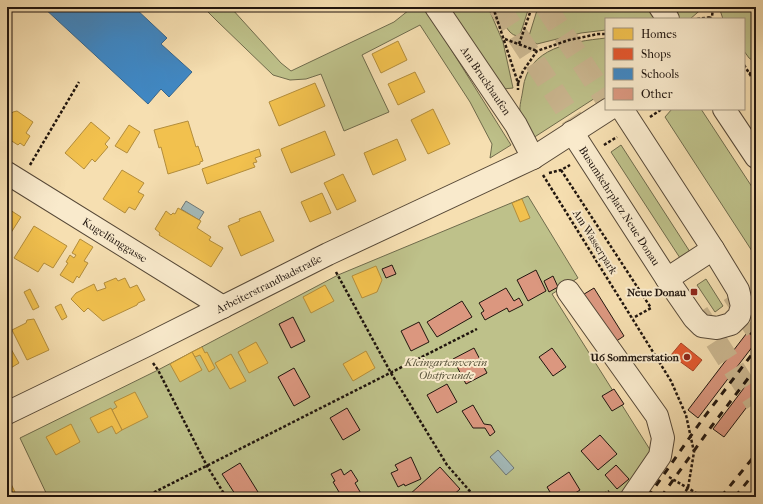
<svg xmlns="http://www.w3.org/2000/svg" width="763" height="504" font-family="'IM FELL French Canon',serif">
  <rect width="100%" height="100%" fill="#f6dfb1"/>
  <filter id="stains"><feTurbulence type="fractalNoise" baseFrequency=".005" numOctaves="4"/><feColorMatrix values="0 0 0 0 .2 0 0 0 0 .09 0 0 0 0 .02 0 0 0 .5 -.17"/></filter>
  <radialGradient id="worn" r=".72"><stop offset=".6" stop-color="#630" stop-opacity="0"/><stop offset="1" stop-color="#630" stop-opacity=".3"/></radialGradient>
  <!-- green -->
  <g fill="#bec18a" stroke="#6f6b4c">
    <path d="M203 7H245L232 9 281 63 291 71 394 22 409 10 406 7H424L442 35 511 145 490 158 492 144 470 102 420 25 362 55 389 112 344 131 321 74 306 79 290 80 273 75 217 21Z"/>
    <path d="M447 7H488L503 42 513 88 503 89Z"/>
    <path d="M498 7H529L521 32 517 36C506 34 502 17 498 7Z"/>
    <path d="M538 7H648L656 19H606V30L581 33 537 44 533 42 529 36Z"/>
    <path d="M672 7H704L690 19H680Z"/>
    <path d="M719 7H756V63L749 58 744 51V19H723Z"/>
    <path d="M606 38V91L533 138C530 132 521 120 520 113 519 106 522 97 523 89 528 47 571 42 606 38Z"/>
    <path d="M672 109H701L756 193V250L752 251 665 117Z"/>
    <path d="M621 145 692 255 682 261 611 152Z"/>
    <path d="M528 196 578 278 552 294 654 456 626 497H48L20 438 158 370 338 275Z"/>
    <path d="M706 279 723 306 715 312 697 285Z"/>
  </g>
  <!-- water -->
  <g fill="#a3b9b8" stroke="#6f7774">
    <path d="M186 201 204 212 199 220 181 209Z"/>
    <path d="M498 450 514 468 506 475 490 457Z"/>
  </g>
  <!-- homes -->
  <g fill="#f2c14e" stroke="#b38d3b">
    <path d="M398 41 407 60 381 73 372 54Z"/>
    <path d="M415 72 425 92 398 105 388 84Z"/>
    <path d="M315 83 325 106 279 126 269 102Z"/>
    <path d="M433 109 450 144 428 154 411 120Z"/>
    <path d="M17 111 33 122 26 133 30 136 24 146 20 143 18 145 7 138V118L13 112Z"/>
    <path d="M188 121 196 147 198 146 203 161 200 162V164L168 174 161 147 159 148 154 130Z"/>
    <path d="M91 122 110 138 105 144 108 147 95 162 92 159 84 169 65 153Z"/>
    <path d="M129 125 140 132 127 153 115 146Z"/>
    <path d="M325 131 335 155 291 173 281 149Z"/>
    <path d="M397 139 406 160 373 175 364 153Z"/>
    <path d="M259 149 261 156 255 158 257 162 253 163 255 167 207 184 202 169Z"/>
    <path d="M122 170 144 183 138 192 144 195 135 210 129 207 125 213 103 199Z"/>
    <path d="M343 174 356 201 337 210 324 183Z"/>
    <path d="M322 193 331 213 310 222 301 202Z"/>
    <path d="M522 199 530 218 520 222 512 203Z"/>
    <path d="M7 208 21 217 7 239Z"/>
    <path d="M178 208 201 221 197 228 211 237 209 240 223 248 211 267 159 235 160 233 155 229 166 211 171 215 173 213 175 214Z"/>
    <path d="M260 211 274 241 241 256 228 226 240 221 239 219Z"/>
    <path d="M34 226 67 246 53 268 44 263 38 272 14 258Z"/>
    <path d="M80 239 93 247 84 261 88 263 79 278 77 276 73 283 60 275 68 263 66 262 70 255 74 258 76 255 72 253Z"/>
    <path d="M376 266 382 280 377 292 362 298 352 276Z"/>
    <path d="M116 278 118 281 125 278 130 288 137 285 145 300 138 303 137 305 103 321 88 308 84 312 71 299 76 293 94 284 97 291 106 288 104 283Z"/>
    <path d="M325 285 334 301 311 313 303 297Z"/>
    <path d="M30 289 39 307 33 310 24 292Z"/>
    <path d="M61 304 67 317 62 320 55 307Z"/>
    <path d="M34 319 49 350 27 360 12 330 26 323 27 320Z"/>
    <path d="M7 342 19 363 9 369H7Z"/>
    <path d="M256 342 268 363 249 373 238 352Z"/>
    <path d="M202 347 205 353 207 352 215 368 209 372 200 355 195 357 192 352Z"/>
    <path d="M366 351 375 368 353 381 343 364Z"/>
    <path d="M192 352 202 370 180 382 170 364Z"/>
    <path d="M231 354 246 381 230 389 215 363Z"/>
    <path d="M135 392 148 417 122 430 112 410 117 407 114 402Z"/>
    <path d="M111 408 122 430 116 434 112 426 98 433 90 418Z"/>
    <path d="M71 424 80 442 56 455 46 437Z"/>
    <path d="M7 476 16 494 10 497H7Z"/>
  </g>
  <!-- shops -->
  <path fill="#e4572e" stroke="#a94324" d="M681 343 702 360 693 371 671 355Z"/>
  <!-- schools -->
  <path fill="#3f88c5" stroke="#36668e" d="M43 7H134L167 38 161 44 192 72 169 97 161 89 148 104Z"/>
  <!-- building -->
  <g fill="#db977f" stroke="#20150e">
    <path d="M392 265 396 274 386 278 382 269Z"/>
    <path d="M536 270 546 291 528 301 517 280Z"/>
    <path d="M553 276 558 287 549 292 544 281Z"/>
    <path d="M506 288 514 301 519 298 523 305 509 312 507 308 485 320 481 313 484 311 479 303Z"/>
    <path d="M594 288 624 336 612 344 581 296Z"/>
    <path d="M462 301 472 317 437 337 427 322Z"/>
    <path d="M293 317 305 341 291 348 279 324Z"/>
    <path d="M756 321V342L698 418 688 410Z"/>
    <path d="M419 322 429 342 411 351 401 331Z"/>
    <path d="M474 348 487 373 466 384 453 359Z"/>
    <path d="M552 348 566 367 553 376 539 357Z"/>
    <path d="M294 368 310 397 294 406 278 377Z"/>
    <path d="M756 372V395L724 437 713 429Z"/>
    <path d="M447 384 457 402 437 413 427 395Z"/>
    <path d="M614 389 624 404 612 411 602 396Z"/>
    <path d="M473 405 484 424 491 425 495 432 490 436 485 428H473L462 411Z"/>
    <path d="M347 408 360 430 343 440 330 418Z"/>
    <path d="M600 435 617 454 598 470 581 451Z"/>
    <path d="M411 457 421 479 405 486 404 484 398 487 391 473 398 470 395 465Z"/>
    <path d="M240 463 258 492 250 497H237L222 474Z"/>
    <path d="M616 465 629 479 617 489 605 475Z"/>
    <path d="M440 467 460 489 451 497H411L409 495Z"/>
    <path d="M341 469 344 475 351 470 358 481 355 483 363 497H342L333 482 335 481 331 474Z"/>
    <path d="M569 472 580 490 569 497H553L547 487Z"/>
  </g>
  <g fill="none" stroke-linecap="round" stroke-linejoin="round">
    <!-- highway-tunnel -->
    <g stroke="#cbb790" stroke-width="22" stroke-dasharray="22 11" stroke-linecap="butt">
      <path d="M499 7 589 145"/>
      <path d="M546 7 606 99"/>
      <path d="M733 294 756 330"/>
      <path d="M698 313 756 403"/>
    </g>
    <defs>
      <g id="minor">
        <path id="s1" d="M436 7 516 125 533 158"/>
        <path d="M660 7 668 19"/>
        <path d="M724 109 756 157"/>
        <path id="s2" d="M572 132 667 279 694 318 702 326 717 328 731 324 739 316 742 306 738 290 713 249 622 109"/>
        <path id="s3" d="M7 173 223 307"/>
        <path d="M667 279 713 249"/>
        <path d="M568 291 657 416 663 438 660 456 632 497"/>
        <path id="s4" d="M7 413 145 346 328 254 533 158 609 109"/>
      </g>
    </defs>
    <!-- minor casing -->
    <use href="#minor" stroke="#564837" stroke-width="24"/>
    <!-- path -->
    <g stroke="#20150e" stroke-width="2.5" stroke-dasharray="3 2" stroke-linecap="butt">
      <path d="M493 7 518 83V90"/>
      <path d="M697 19 712 17"/>
      <path d="M709 19 712 17 713 7"/>
      <path d="M505 39 537 51"/>
      <path d="M519 44 532 7"/>
      <path d="M744 65 756 84"/>
      <path d="M749 73 756 75"/>
      <path d="M518 83 523 71 537 51 569 40 598 34H606"/>
      <path d="M650 117 662 109"/>
      <path d="M604 145 617 137"/>
      <path d="M30 165 79 82"/>
      <path d="M561 170 651 308 633 318"/>
      <path d="M549 173 561 170 570 165"/>
      <path d="M543 175 671 381 686 415 694 452 688 488 681 497"/>
      <path d="M336 272 391 373 447 465 475 497"/>
      <path d="M750 333 756 337"/>
      <path d="M153 363 158 370 207 466 226 497"/>
      <path d="M669 477 703 497"/>
      <path d="M145 497 477 329"/>
      <path d="M600 497 609 491"/>
    </g>
    <!-- minor -->
    <use href="#minor" stroke="#f9eacc" stroke-width="22"/>
    <!-- rail -->
    <g stroke="#20150e" stroke-width="3" stroke-dasharray="7 7" stroke-linecap="butt">
      <path d="M648 497 702 420 756 349"/>
      <path d="M661 497 711 427 756 368"/>
      <path d="M721 497 756 454"/>
      <path d="M735 497 756 471"/>
    </g>
  </g>
  <!-- markers -->
  <g fill="#8f2418" stroke="#f9eacc" stroke-width="1.5">
    <rect x="690" y="288" width="8" height="8" rx="2"/>
    <circle cx="687" cy="357" r="4"/>
  </g>
  <g text-anchor="middle" dominant-baseline="central" stroke-width="4" stroke-linejoin="round" paint-order="stroke">
    <!-- street labels -->
    <g font-size="11" fill="#20150e" stroke="#f9eacc">
      <text stroke="none"><textPath href="#s1" startOffset="89">Am Bruckhaufen</textPath></text>
      <text stroke="none"><textPath href="#s2" startOffset="88">Busumkehrplatz Neue Donau</textPath></text>
      <text stroke="none"><textPath href="#s3" startOffset="127">Kugelfanggasse</textPath></text>
      <text transform="translate(595 242) rotate(58)">Am Wasserpark</text>
      <text stroke="none"><textPath href="#s4" startOffset="292">Arbeiterstrandbadstraße</textPath></text>
    </g>
    <!-- poi labels -->
    <g font-size="11" font-weight="bold" fill="#20150e" stroke="#f9eacc" text-anchor="end">
      <text x="686" y="292">Neue Donau</text>
      <text x="679" y="357">U6 Sommerstation</text>
    </g>
    <!-- park labels -->
    <g font-size="11" font-style="italic" fill="#575139" stroke="#f9eacc">
      <text x="446" y="362">Kleingartenverein<tspan x="446" dy="13">Obstfreunde</tspan></text>
    </g>
  </g>
  <!-- margin -->
  <rect width="763" height="504" fill="none" stroke="#f6dfb1" stroke-width="24"/>
  <rect x="8" y="8" width="747" height="488" fill="none" stroke="#20150e" stroke-width="2"/>
  <rect x="12" y="12" width="739" height="480" fill="none" stroke="#20150e"/>
  <!-- legend -->
  <rect x="605" y="18" width="140" height="92" fill="#f9eacc" stroke="#a29580"/>
  <rect x="613" y="28" width="20" height="12" fill="#f2c14e" stroke="#a29580"/>
  <text x="641" y="38" font-size="12" fill="#20150e">Homes</text>
  <rect x="613" y="48" width="20" height="12" fill="#e4572e" stroke="#a29580"/>
  <text x="641" y="58" font-size="12" fill="#20150e">Shops</text>
  <rect x="613" y="68" width="20" height="12" fill="#3f88c5" stroke="#a29580"/>
  <text x="641" y="78" font-size="12" fill="#20150e">Schools</text>
  <rect x="613" y="88" width="20" height="12" fill="#db977f" stroke="#a29580"/>
  <text x="641" y="98" font-size="12" fill="#20150e">Other</text>
  <rect width="100%" height="100%" filter="url(#stains)"/>
  <rect width="100%" height="100%" fill="url(#worn)"/>
</svg>
